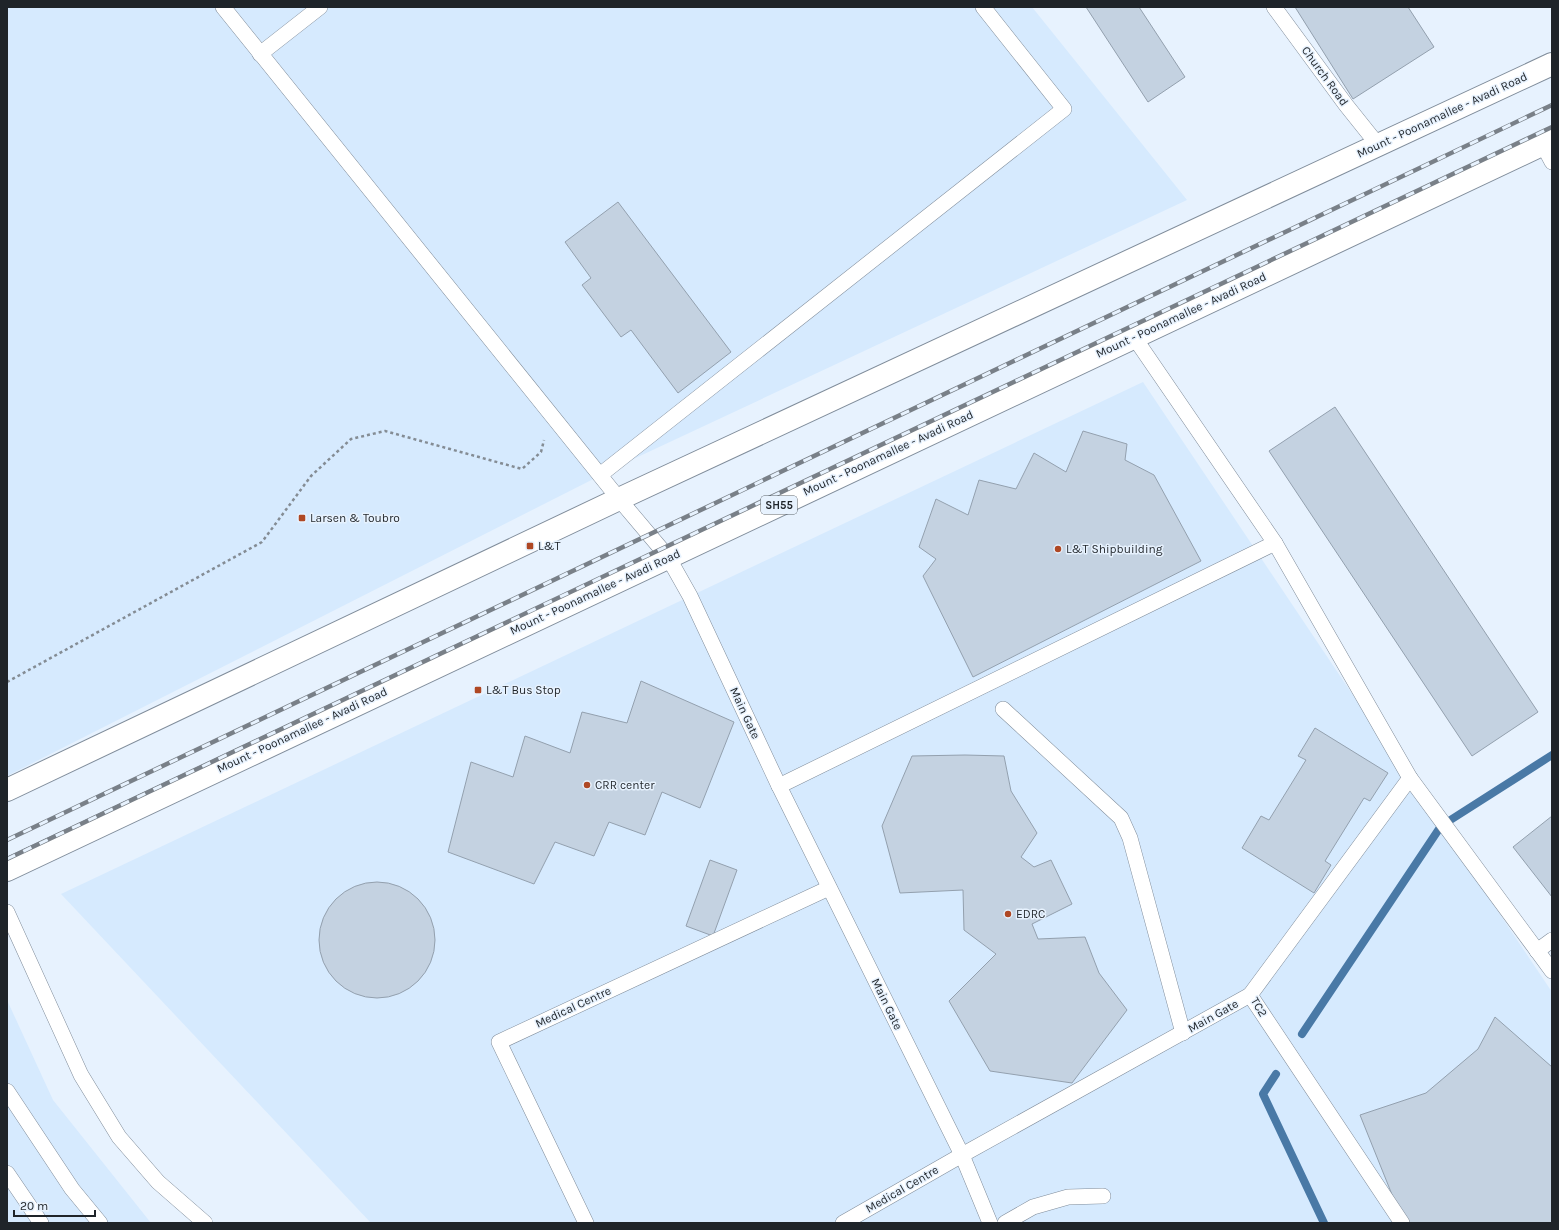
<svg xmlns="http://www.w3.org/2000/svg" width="1559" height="1230" font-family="Karla,sans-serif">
  <rect width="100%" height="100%" fill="#e7f2fe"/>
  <!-- built -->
  <g fill="#d6eafe">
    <path d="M7 7H1032L1187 200 627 462 7 776Z"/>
    <path d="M1143 382 1552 992V1223H371L61 894Z"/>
    <path d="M7 1000 53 1100 151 1223H7Z"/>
  </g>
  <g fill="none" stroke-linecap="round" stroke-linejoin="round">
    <!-- stream -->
    <g stroke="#4979a6" stroke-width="8">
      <path d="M1302 1034 1441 826 1552 755"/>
      <path d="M1276 1074 1263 1094 1324 1223"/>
    </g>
  </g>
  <!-- building -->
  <g fill="#c4d2e1" stroke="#93a0ae">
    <path d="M1086 7H1139L1185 77 1148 102Z"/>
    <path d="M1295 7H1408L1434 47 1353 99Z"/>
    <path d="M618 202 731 352 678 393 631 330 621 337 582 285 591 278 565 242Z"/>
    <path d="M1335 407 1538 712 1472 756 1269 451Z"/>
    <path d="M1083 431 1127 444 1125 460 1154 475 1201 561 973 677 923 576 936 559 919 547 936 499 968 515 979 480 1016 489 1034 453 1066 472Z"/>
    <path d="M641 681 734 722 700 808 662 792 645 835 609 822 594 856 555 842 534 884 448 852 471 762 513 777 525 736 570 753 582 712 627 723Z"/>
    <path d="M1315 728 1388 773 1370 801 1364 798 1325 861 1331 865 1314 893 1242 848 1261 816 1269 820 1306 760 1298 756Z"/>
    <path d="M965 755 1004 756 1011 791 1037 833 1021 857 1034 867 1051 860 1072 904 1032 924 1038 939 1085 937 1099 973 1127 1010 1072 1083 990 1071 949 1001 996 954 964 930 963 890 900 893 882 826 912 756Z"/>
    <path d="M1552 816V897L1513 847Z"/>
    <path d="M710 860 737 870 713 936 686 926Z"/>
    <circle cx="377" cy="940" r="58"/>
    <path d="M1495 1017 1552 1067V1223H1410L1395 1202 1360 1115 1426 1093 1478 1049Z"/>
  </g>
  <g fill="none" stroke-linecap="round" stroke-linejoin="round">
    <defs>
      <g id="lane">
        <path d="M223 7 619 499 668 557 690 596 779 786 962 1155 1250 995"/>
        <path d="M1274 7 1346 105 1378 145"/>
        <path d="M260 54 320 7"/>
        <path d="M1543 145 1552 162"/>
        <path d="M1134 337 1275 543 1410 778 1552 971"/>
        <path d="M600 475 1064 109 983 7"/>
        <path d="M1003 709 1121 818 1130 838 1183 1033"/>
        <path d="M779 786 1275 543"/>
        <path d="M7 912 81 1075 119 1137 158 1182 205 1223"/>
        <path d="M1537 951 1552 940"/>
        <path d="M7 1091 72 1189 100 1223"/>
        <path d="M7 1173 41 1223"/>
        <path d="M586 1223 499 1042 829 888"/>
        <path d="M843 1223 962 1155 990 1223"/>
        <path d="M1005 1223 1033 1207 1068 1197 1103 1196"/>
        <path d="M1402 1223 1250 995 1410 778"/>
      </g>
      <g id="primary">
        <path d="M7 790 619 499 1552 64"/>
        <path d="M7 870 1552 140"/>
      </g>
    </defs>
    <!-- lane casing -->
    <use href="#lane" stroke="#808d9b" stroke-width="16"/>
    <!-- primary casing -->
    <use href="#primary" stroke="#808d9b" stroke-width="24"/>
    <!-- path -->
    <path stroke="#848c94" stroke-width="2.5" stroke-dasharray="3 3" stroke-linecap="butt" d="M7 682 262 542 311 476 351 439 385 431 522 469 541 452 544 440"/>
    <!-- lane -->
    <use href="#lane" stroke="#fff" stroke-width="15"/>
    <!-- primary -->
    <use href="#primary" stroke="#fff" stroke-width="22"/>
    <defs>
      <g id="rail">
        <path d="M7 840 1552 105"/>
        <path d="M7 859 1552 127"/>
      </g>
    </defs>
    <!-- rail casing -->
    <use href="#rail" stroke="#798088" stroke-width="4.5"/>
    <!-- rail -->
    <use href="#rail" stroke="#e7f2fe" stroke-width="3" stroke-dasharray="9" stroke-linecap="butt"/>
  </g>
  <!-- markers -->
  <g fill="#af4824" stroke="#e7f2fe" stroke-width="1.5">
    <rect x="298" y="514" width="8" height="8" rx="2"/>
    <rect x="526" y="542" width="8" height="8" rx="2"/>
    <circle cx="1058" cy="549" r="4"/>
    <rect x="474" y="686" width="8" height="8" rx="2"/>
    <circle cx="587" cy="785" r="4"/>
    <circle cx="1008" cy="914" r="4"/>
  </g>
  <g text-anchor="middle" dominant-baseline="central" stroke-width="3" stroke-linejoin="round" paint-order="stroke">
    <!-- shield labels -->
    <rect fill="#e7f2fe" stroke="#5b6269" stroke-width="1" x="761" y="496" width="36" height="18" rx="3"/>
    <g font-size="11" font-weight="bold" fill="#1f2429">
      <text x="779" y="505">SH55</text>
    </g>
    <!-- street labels -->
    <g font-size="12" fill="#1f2429" stroke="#e7f2fe">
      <text transform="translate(1325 76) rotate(54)">Church Road</text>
      <text transform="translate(1442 115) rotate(-25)">Mount - Poonamallee - Avadi Road</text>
      <text transform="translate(1181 315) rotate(-25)">Mount - Poonamallee - Avadi Road</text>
      <text transform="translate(888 453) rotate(-25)">Mount - Poonamallee - Avadi Road</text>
      <text transform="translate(595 592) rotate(-25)">Mount - Poonamallee - Avadi Road</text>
      <text transform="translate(745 713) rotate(65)">Main Gate</text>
      <text transform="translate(302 730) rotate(-25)">Mount - Poonamallee - Avadi Road</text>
      <text transform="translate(887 1004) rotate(64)">Main Gate</text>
      <text transform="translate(573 1007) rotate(-25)">Medical Centre</text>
      <text transform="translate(1259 1007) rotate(60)">TC2</text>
      <text transform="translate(1213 1016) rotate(-29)">Main Gate</text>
      <text transform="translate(902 1189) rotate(-30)">Medical Centre</text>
    </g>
    <!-- poi labels -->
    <g font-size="12" fill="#1f2429" stroke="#e7f2fe" text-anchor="start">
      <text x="310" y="518">Larsen &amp; Toubro</text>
      <text x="538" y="546">L&amp;T</text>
      <text x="1066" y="549">L&amp;T Shipbuilding</text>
      <text x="486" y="690">L&amp;T Bus Stop</text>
      <text x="595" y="785">CRR center</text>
      <text x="1016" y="914">EDRC</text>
    </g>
  </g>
  <!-- border -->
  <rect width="1559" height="1230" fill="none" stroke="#1f2429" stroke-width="16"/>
  <!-- scale -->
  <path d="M14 1210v6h81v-6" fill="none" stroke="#1f2429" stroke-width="2"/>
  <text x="20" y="1210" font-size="12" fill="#1f2429" stroke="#e7f2fe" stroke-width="3" paint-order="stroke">20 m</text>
</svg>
